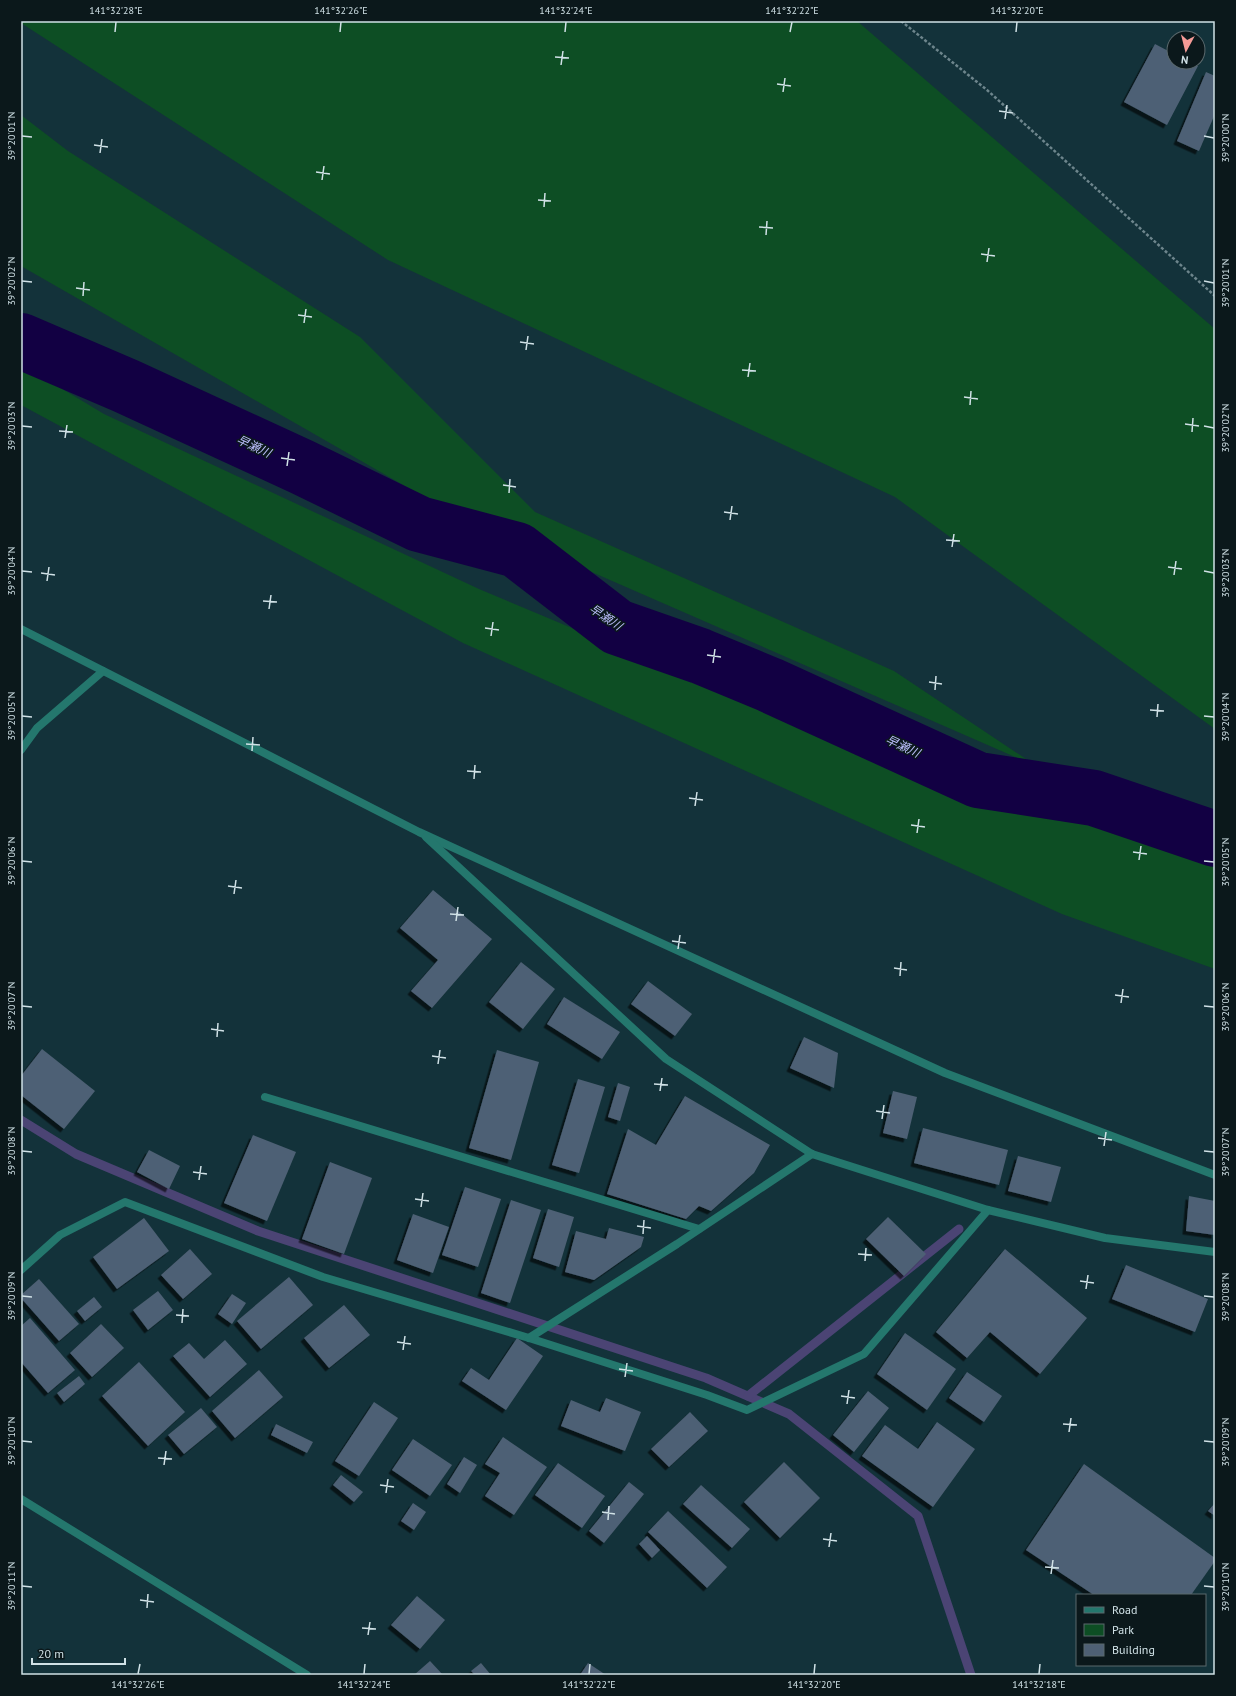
<svg xmlns="http://www.w3.org/2000/svg" width="1236" height="1696" font-family="'PT Sans','Noto Sans JP',sans-serif">
  <defs>
    <filter id="shadow"><feDropShadow dx="-3.5" dy="3.5" stdDeviation="0" flood-color="#0009"/></filter>
  </defs>
  <rect width="100%" height="100%" fill="#13323a"/>
  <!-- green -->
  <g fill="#0d4e24">
    <path d="M21 21H857L1215 329V729L895 497 388 260 21 23Z"/>
    <path d="M21 115 68 151 360 337 535 512 894 671 1038 767 438 505 21 266Z"/>
    <path d="M21 364 104 414 479 589 708 685 978 789 1215 859V969L1062 914 463 643 21 405Z"/>
  </g>
  <g fill="none" stroke-linecap="round" stroke-linejoin="round">
    <!-- stream -->
    <g stroke="#4b4474" stroke-width="9">
      <path d="M21 1120 76 1154 258 1231 706 1378 789 1414 918 1516 971 1675"/>
      <path d="M748 1396 959 1229"/>
    </g>
    <!-- river -->
    <path stroke="#120043" stroke-width="56" d="M21 341 126 386 302 467 419 524 517 550 617 627 700 656 770 685 978 780 1094 798 1215 839"/>
  </g>
  <!-- building -->
  <g fill="#4e6074" filter="url(#shadow)">
    <path d="M1155 44 1174 54V62H1190L1198 66 1167 125 1124 102Z"/>
    <path d="M1206 72 1215 76V114L1199 151 1177 141Z"/>
    <path d="M433 890 492 939 432 1008 411 991 438 960 400 928Z"/>
    <path d="M521 962 555 989 523 1029 489 1002Z"/>
    <path d="M648 981 692 1014 675 1036 631 1004Z"/>
    <path d="M564 997 620 1032 602 1059 547 1024Z"/>
    <path d="M804 1037 838 1053 834 1088 790 1068Z"/>
    <path d="M42 1049 95 1091 64 1129 21 1095V1076Z"/>
    <path d="M497 1050 539 1062 511 1160 469 1148Z"/>
    <path d="M578 1079 605 1087 579 1173 552 1165Z"/>
    <path d="M618 1083 630 1087 620 1121 608 1117Z"/>
    <path d="M893 1091 917 1097 907 1139 883 1133Z"/>
    <path d="M685 1096 770 1145 754 1173 711 1211 699 1206 686 1219 607 1194 628 1129 656 1145Z"/>
    <path d="M923 1128 1008 1150 999 1185 914 1163Z"/>
    <path d="M253 1135 296 1152 267 1221 224 1203Z"/>
    <path d="M149 1150 180 1166 169 1189 137 1172Z"/>
    <path d="M1018 1156 1061 1167 1051 1202 1008 1191Z"/>
    <path d="M330 1162 372 1178 344 1254 302 1239Z"/>
    <path d="M465 1187 501 1199 478 1267 442 1255Z"/>
    <path d="M1189 1196 1215 1201V1235L1186 1231Z"/>
    <path d="M511 1200 541 1210 510 1303 481 1293Z"/>
    <path d="M548 1209 574 1217 559 1267 533 1258Z"/>
    <path d="M413 1214 449 1227 433 1273 397 1260Z"/>
    <path d="M888 1217 926 1254 904 1276 866 1239Z"/>
    <path d="M144 1218 169 1251 117 1289 93 1257Z"/>
    <path d="M609 1228 644 1237 641 1247 594 1280 565 1272 576 1231 606 1239Z"/>
    <path d="M190 1249 212 1274 183 1299 161 1275Z"/>
    <path d="M1005 1249 1087 1318 1040 1374 990 1332 967 1358 936 1332Z"/>
    <path d="M1126 1265 1208 1299 1195 1332 1112 1299Z"/>
    <path d="M289 1277 313 1305 261 1349 237 1321Z"/>
    <path d="M39 1279 79 1324 59 1341 21 1298V1295Z"/>
    <path d="M158 1291 173 1310 148 1330 133 1310Z"/>
    <path d="M232 1294 246 1303 232 1324 218 1314Z"/>
    <path d="M94 1297 102 1307 85 1321 77 1311Z"/>
    <path d="M344 1305 370 1335 329 1368 304 1338Z"/>
    <path d="M30 1318 75 1370 48 1393 21 1362V1326Z"/>
    <path d="M101 1324 124 1348 92 1377 70 1353Z"/>
    <path d="M905 1333 956 1369 927 1410 877 1374Z"/>
    <path d="M517 1338 543 1356 506 1410 462 1381 471 1368 489 1380Z"/>
    <path d="M225 1340 247 1364 210 1397 173 1356 189 1343 204 1359Z"/>
    <path d="M139 1362 185 1412 148 1446 102 1396Z"/>
    <path d="M259 1370 283 1397 235 1438 212 1411Z"/>
    <path d="M967 1372 1002 1396 984 1422 949 1398Z"/>
    <path d="M79 1376 85 1384 64 1402 57 1393Z"/>
    <path d="M868 1391 889 1408 854 1452 833 1435Z"/>
    <path d="M606 1398 641 1412 625 1451 561 1426 571 1400 600 1412Z"/>
    <path d="M374 1402 398 1418 359 1476 335 1461Z"/>
    <path d="M201 1408 217 1427 184 1454 168 1435Z"/>
    <path d="M690 1412 708 1431 669 1467 651 1449Z"/>
    <path d="M937 1422 975 1449 933 1507 862 1456 885 1425 918 1449Z"/>
    <path d="M276 1424 313 1442 307 1453 271 1435Z"/>
    <path d="M503 1437 547 1467 514 1515 485 1496 500 1473 485 1464Z"/>
    <path d="M413 1439 452 1465 430 1496 392 1470Z"/>
    <path d="M464 1457 477 1465 460 1493 447 1484Z"/>
    <path d="M784 1462 820 1498 780 1538 744 1502Z"/>
    <path d="M558 1463 605 1496 582 1528 535 1495Z"/>
    <path d="M1084 1464 1215 1558V1561L1191 1595H1094L1026 1550Z"/>
    <path d="M341 1475 363 1492 354 1502 333 1485Z"/>
    <path d="M629 1482 644 1494 604 1543 589 1531Z"/>
    <path d="M701 1485 750 1529 732 1548 683 1504Z"/>
    <path d="M413 1503 426 1512 414 1530 401 1521Z"/>
    <path d="M1215 1503V1516L1208 1511Z"/>
    <path d="M668 1511 727 1567 707 1588 648 1532Z"/>
    <path d="M647 1536 660 1550 652 1558 639 1544Z"/>
    <path d="M417 1596 445 1620 420 1649 391 1625Z"/>
    <path d="M430 1661 443 1675H414Z"/>
    <path d="M481 1663 491 1675H475L471 1671Z"/>
    <path d="M588 1663 606 1675H580Z"/>
  </g>
  <g fill="none" stroke-linecap="round" stroke-linejoin="round">
    <!-- path -->
    <path stroke="#6d858c" stroke-width="2.5" stroke-dasharray="3 2" stroke-linecap="butt" d="M901 21 987 90 1215 296"/>
    <!-- lane -->
    <path stroke="#24776d" stroke-width="8" d="M21 1499 307 1675"/>
    <!-- street -->
    <g stroke="#24776d" stroke-width="8">
      <path d="M21 629 419 832 945 1073 1215 1175"/>
      <path d="M21 750 37 728 103 671"/>
      <path d="M426 837 666 1059 812 1154 988 1210 1105 1238 1215 1252"/>
      <path d="M265 1097 699 1229"/>
      <path d="M21 1270 60 1235 125 1202 323 1277 529 1338 707 1395 747 1410 864 1354 988 1210"/>
      <path d="M529 1338 677 1244 812 1154"/>
    </g>
  </g>
  <!-- ticks -->
  <path fill="none" stroke="#d0e1e6" stroke-width="1.5" d="M115 32 116 22M340 32 341 22M565 32 566 22M790 32 792 22M1016 32 1017 22M555 57 569 58M561 65 563 51M777 84 791 86M783 92 785 78M999 111 1013 113M1005 119 1007 105M22 136 32 137M1204 136 1214 138M94 145 108 147M100 153 102 139M316 172 330 174M322 180 324 166M538 200 551 201M544 207 545 193M759 227 773 228M766 235 767 221M981 254 995 256M987 262 989 248M22 281 32 282M1204 281 1214 283M76 288 90 290M83 296 84 282M298 315 312 317M304 323 306 309M520 342 534 344M526 350 528 336M742 370 756 371M748 377 750 363M964 397 978 399M970 405 971 391M1185 424 1199 426M22 426 32 427M1204 426 1214 428M59 431 73 432M1192 432 1193 418M65 438 67 425M281 458 295 460M287 466 289 452M503 485 516 487M509 493 510 479M724 512 738 514M730 520 732 506M946 540 960 541M952 547 954 534M1168 567 1182 569M22 571 32 572M1204 571 1214 573M41 573 55 575M1174 575 1176 561M47 581 49 567M263 601 277 602M269 609 271 595M485 628 499 630M491 636 493 622M707 655 721 657M713 663 715 649M929 682 942 684M935 690 936 676M1150 710 1164 711M22 716 32 717M1204 716 1214 717M1157 717 1158 704M246 744 260 745M252 751 253 737M467 771 481 772M474 779 475 765M689 798 703 800M695 806 697 792M911 825 925 827M917 833 919 819M1133 852 1147 854M1139 860 1141 846M22 861 32 862M1204 861 1214 862M228 886 242 888M234 894 236 880M450 914 464 915M456 921 458 907M672 941 686 943M678 949 680 935M894 968 907 970M900 976 901 962M1115 995 1129 997M1121 1003 1123 989M22 1006 32 1007M1204 1006 1214 1007M211 1029 224 1031M217 1037 218 1023M432 1056 446 1058M438 1064 440 1050M654 1084 668 1085M660 1091 662 1078M876 1111 890 1113M882 1119 884 1105M1098 1138 1112 1140M1104 1146 1106 1132M22 1151 32 1152M1204 1151 1214 1152M193 1172 207 1174M199 1180 201 1166M415 1199 429 1201M421 1207 423 1193M637 1226 651 1228M643 1234 644 1220M858 1254 872 1255M865 1261 866 1248M1080 1281 1094 1283M1086 1289 1088 1275M22 1296 32 1297M1204 1296 1214 1297M176 1315 189 1316M182 1323 183 1309M397 1342 411 1344M403 1350 405 1336M619 1369 633 1371M625 1377 627 1363M841 1396 855 1398M847 1404 849 1390M1063 1424 1077 1425M1069 1432 1071 1418M22 1441 32 1442M1204 1441 1214 1442M158 1458 172 1459M164 1465 166 1451M380 1485 394 1487M386 1493 388 1479M602 1512 615 1514M608 1520 609 1506M823 1539 837 1541M829 1547 831 1533M1045 1567 1059 1568M1051 1574 1053 1560M22 1586 32 1587M1204 1586 1214 1587M140 1600 154 1602M147 1608 148 1594M362 1628 376 1629M368 1635 370 1622M138 1674 140 1664M364 1674 365 1664M589 1674 590 1664M814 1674 815 1664M1039 1674 1040 1664"/>
  <g text-anchor="middle" dominant-baseline="central" stroke-width="3" stroke-linejoin="round" paint-order="stroke">
    <!-- water labels -->
    <g font-size="12" font-style="italic" fill="#bbbdfc" stroke="#0b181b">
      <text transform="translate(254 446) rotate(25)">早瀬川</text>
      <text transform="translate(606 617) rotate(34)">早瀬川</text>
      <text transform="translate(903 746) rotate(25)">早瀬川</text>
    </g>
  </g>
  <!-- border -->
  <rect width="1236" height="1696" fill="none" stroke="#0b181b" stroke-width="44"/>
  <!-- legend -->
  <rect x="1076" y="1594" width="130" height="72" fill="#0b181b" stroke="#5a686c"/>
  <rect x="1084" y="1607" width="20" height="6" fill="#24776d" stroke="#5a686c"/>
  <text x="1112" y="1614" font-size="12" fill="#d0e1e6">Road</text>
  <rect x="1084" y="1624" width="20" height="12" fill="#0d4e24" stroke="#5a686c"/>
  <text x="1112" y="1634" font-size="12" fill="#d0e1e6">Park</text>
  <rect x="1084" y="1644" width="20" height="12" fill="#4e6074" stroke="#5a686c"/>
  <text x="1112" y="1654" font-size="12" fill="#d0e1e6">Building</text>
  <!-- north arrow -->
  <g transform="translate(1186 50) rotate(187)"><circle r="19" fill="#0b181b" stroke="#5a686c"/>
  <path d="M0-3L7 15L0 10L-7 15Z" fill="#f59b97"/>
  <text y="-6" font-size="11" font-weight="bold" text-anchor="middle" fill="#d0e1e6">N</text>
  </g>
  <!-- scale -->
  <path d="M32 1658v6h93v-6" fill="none" stroke="#d0e1e6" stroke-width="2"/>
  <text x="38" y="1658" font-size="12" fill="#d0e1e6" stroke="#0b181b" stroke-width="3" paint-order="stroke">20 m</text>
  <rect x="22" y="22" width="1192" height="1652" fill="none" stroke="#d0e1e6" stroke-width="1.5"/>
  <g font-size="10" text-anchor="middle" fill="#d0e1e6">
    <text x="116" y="14">141°32'28"E</text>
    <text x="341" y="14">141°32'26"E</text>
    <text x="566" y="14">141°32'24"E</text>
    <text x="792" y="14">141°32'22"E</text>
    <text x="1017" y="14">141°32'20"E</text>
    <text transform="translate(11 136) rotate(-90)" y="4">39°20'01"N</text>
    <text transform="translate(1225 138) rotate(-90)" y="4">39°20'00"N</text>
    <text transform="translate(11 281) rotate(-90)" y="4">39°20'02"N</text>
    <text transform="translate(1225 283) rotate(-90)" y="4">39°20'01"N</text>
    <text transform="translate(11 426) rotate(-90)" y="4">39°20'03"N</text>
    <text transform="translate(1225 428) rotate(-90)" y="4">39°20'02"N</text>
    <text transform="translate(11 571) rotate(-90)" y="4">39°20'04"N</text>
    <text transform="translate(1225 573) rotate(-90)" y="4">39°20'03"N</text>
    <text transform="translate(11 716) rotate(-90)" y="4">39°20'05"N</text>
    <text transform="translate(1225 717) rotate(-90)" y="4">39°20'04"N</text>
    <text transform="translate(11 861) rotate(-90)" y="4">39°20'06"N</text>
    <text transform="translate(1225 862) rotate(-90)" y="4">39°20'05"N</text>
    <text transform="translate(11 1006) rotate(-90)" y="4">39°20'07"N</text>
    <text transform="translate(1225 1007) rotate(-90)" y="4">39°20'06"N</text>
    <text transform="translate(11 1151) rotate(-90)" y="4">39°20'08"N</text>
    <text transform="translate(1225 1152) rotate(-90)" y="4">39°20'07"N</text>
    <text transform="translate(11 1296) rotate(-90)" y="4">39°20'09"N</text>
    <text transform="translate(1225 1297) rotate(-90)" y="4">39°20'08"N</text>
    <text transform="translate(11 1441) rotate(-90)" y="4">39°20'10"N</text>
    <text transform="translate(1225 1442) rotate(-90)" y="4">39°20'09"N</text>
    <text transform="translate(11 1586) rotate(-90)" y="4">39°20'11"N</text>
    <text transform="translate(1225 1587) rotate(-90)" y="4">39°20'10"N</text>
    <text x="138" y="1688">141°32'26"E</text>
    <text x="364" y="1688">141°32'24"E</text>
    <text x="589" y="1688">141°32'22"E</text>
    <text x="814" y="1688">141°32'20"E</text>
    <text x="1039" y="1688">141°32'18"E</text>
  </g>
</svg>
